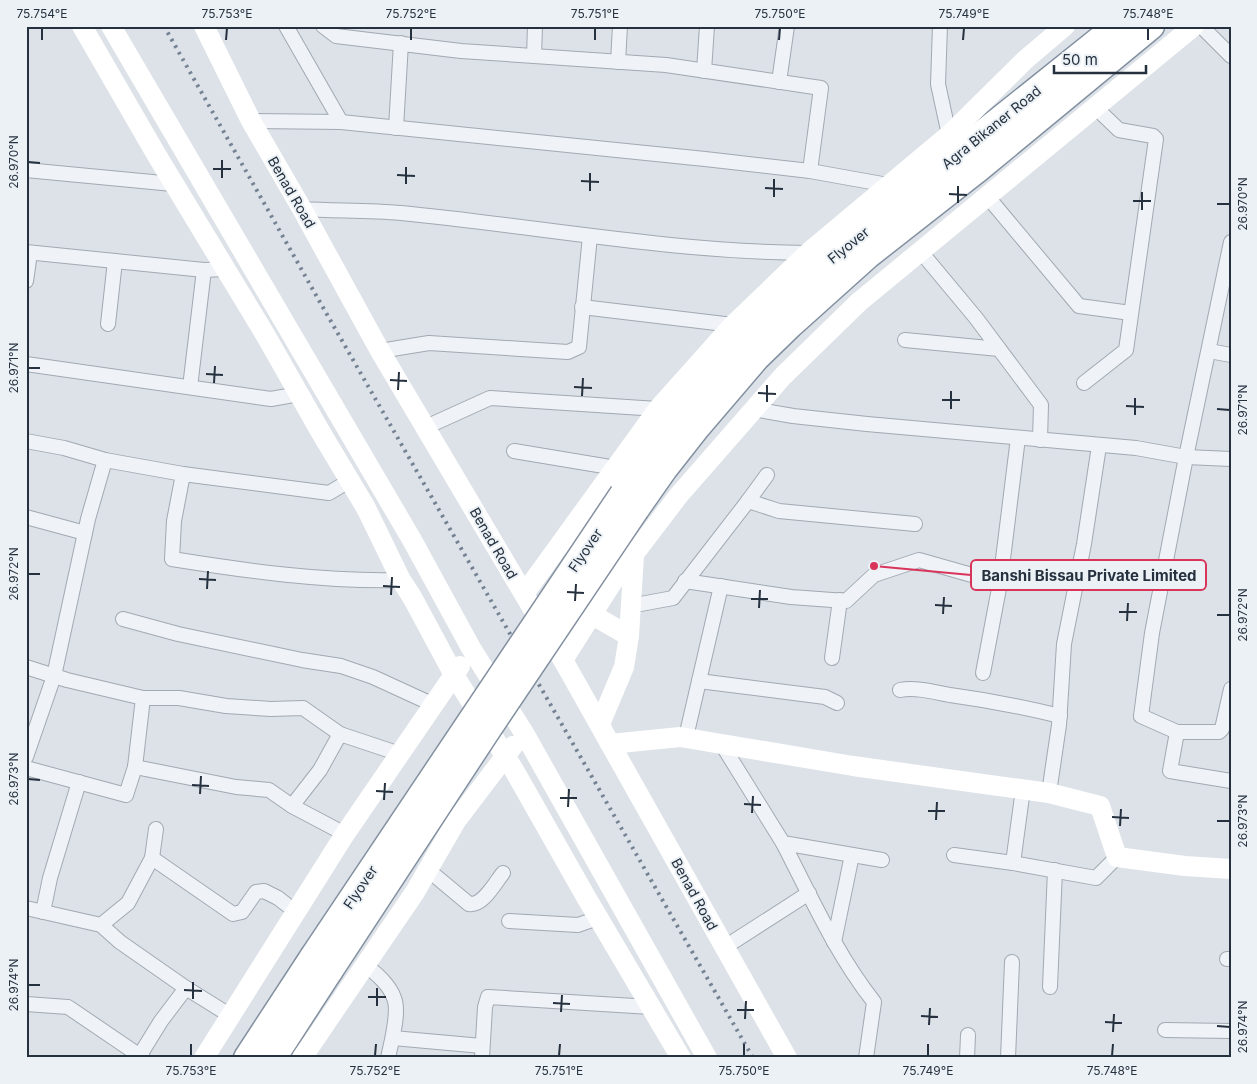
<svg xmlns="http://www.w3.org/2000/svg" width="1257" height="1084" font-family="Inter,sans-serif">
  <rect width="100%" height="100%" fill="#dce2e8"/>
  <g fill="none" stroke-linecap="round" stroke-linejoin="round">
    <defs>
      <g id="street">
        <path d="M286 26 341 122"/>
        <path d="M323 26 336 36 461 51 666 65 821 88 810 171"/>
        <path d="M940 26 938 84 949 135"/>
        <path d="M1201 26 1231 56"/>
        <path d="M534 56 535 26"/>
        <path d="M618 62 620 26"/>
        <path d="M704 71 707 26"/>
        <path d="M779 82 787 26"/>
        <path d="M251 121 341 122 705 159 810 171 888 185"/>
        <path d="M396 128 401 43"/>
        <path d="M26 170 173 184"/>
        <path d="M987 196 1079 306 1131 313"/>
        <path d="M302 209C335 211 368 210 401 213 536 226 671 252 808 253"/>
        <path d="M1231 242 1186 457 1152 633 1141 716 1177 732 1170 771 1231 781"/>
        <path d="M26 252 204 270 225 269"/>
        <path d="M921 252 976 318 1041 405 1040 440"/>
        <path d="M26 281 30 253"/>
        <path d="M582 307 733 325"/>
        <path d="M108 324 115 261"/>
        <path d="M905 340 999 349"/>
        <path d="M380 351 429 343 568 352 579 347 590 236"/>
        <path d="M1209 351 1231 355"/>
        <path d="M26 364 271 399 299 394"/>
        <path d="M1084 383 1126 350 1156 139 1153 136 1119 130 1096 108"/>
        <path d="M190 387 204 270"/>
        <path d="M753 409 793 416 867 424 1136 448 1186 457 1231 459"/>
        <path d="M426 427 490 398 658 409"/>
        <path d="M26 441 64 448 105 460"/>
        <path d="M514 451 616 468"/>
        <path d="M349 481 329 493 183 474 174 521 172 559C247 571 325 582 401 580"/>
        <path d="M748 501 767 475"/>
        <path d="M26 517 85 533"/>
        <path d="M685 581 791 597 846 601 874 575 919 560 1000 583 1018 438"/>
        <path d="M630 606 673 598 748 501 779 511 915 524"/>
        <path d="M123 619 178 634 302 660 341 666 373 677 434 705"/>
        <path d="M832 658 840 600"/>
        <path d="M26 667 67 680 143 698 135 767 126 795 26 768"/>
        <path d="M983 673 1000 583"/>
        <path d="M699 681 825 697 837 703"/>
        <path d="M900 690C916 687 934 692 950 695 987 700 1023 707 1060 716"/>
        <path d="M143 698H179L226 706 271 709 303 708 340 734 400 754"/>
        <path d="M1177 732H1219L1222 729 1231 689"/>
        <path d="M686 737 721 586"/>
        <path d="M721 743 783 843 882 860"/>
        <path d="M26 757 54 676 88 519 105 460 183 474"/>
        <path d="M135 767 236 787 269 790 292 806 345 834"/>
        <path d="M1023 789 1013 863 1096 878 1117 857"/>
        <path d="M1049 793 1059 725 1064 644 1084 544 1099 446"/>
        <path d="M292 806 320 770 340 734"/>
        <path d="M783 843C811 897 836 954 874 1002L866 1058"/>
        <path d="M954 855 1013 863"/>
        <path d="M152 858 156 829"/>
        <path d="M427 869 469 904C483 906 495 883 503 873"/>
        <path d="M26 908 101 925 120 942 186 988"/>
        <path d="M43 912 50 878 79 782"/>
        <path d="M509 921 578 925 598 918"/>
        <path d="M101 925 128 903 152 858 233 914 242 912 256 892 264 891 278 898 296 912"/>
        <path d="M834 942 852 855"/>
        <path d="M725 947 809 893"/>
        <path d="M1227 959H1231"/>
        <path d="M365 966C376 972 390 986 394 998 400 1012 391 1043 388 1058"/>
        <path d="M1050 987 1055 870"/>
        <path d="M26 1004 68 1007 143 1058"/>
        <path d="M1165 1030 1231 1031"/>
        <path d="M393 1038 482 1046"/>
        <path d="M140 1055 161 1021 186 988 231 1016"/>
        <path d="M482 1058 485 1007 488 997 651 1007"/>
        <path d="M967 1058 968 1035"/>
        <path d="M1008 1058 1012 962"/>
      </g>
      <g id="highway">
        <path d="M623 494 660 440 691 400 737 346 818 270 962 150 1117 26"/>
        <path d="M636 509 664 469 697 427 756 358 790 325 868 255 979 168 1151 26"/>
        <path d="M247 1058 313 957"/>
        <path d="M273 1058 330 970"/>
      </g>
    </defs>
    <!-- street casing -->
    <use href="#street" stroke="#a1a9b2" stroke-width="16"/>
    <!-- highway casing -->
    <use href="#highway" stroke="#8390a0" stroke-width="29"/>
    <!-- street -->
    <use href="#street" stroke="#eff2f6" stroke-width="14"/>
    <!-- secondary -->
    <g stroke="#fff" stroke-width="20">
      <path d="M82 26 156 154 266 336 320 431 366 508 401 580 412 597 454 675 514 770 586 897 681 1058"/>
      <path d="M111 26 412 540 471 648 524 733 707 1058"/>
      <path d="M204 26 251 121 302 209 380 351 563 660 787 1058"/>
      <path d="M524 594 658 409 733 325 808 253 949 135 1025 60 1065 26"/>
      <path d="M578 610 591 614 629 636"/>
      <path d="M563 660 612 583 679 495 783 376 859 302 1194 26"/>
      <path d="M600 724 624 667 629 636 634 555"/>
      <path d="M610 744 680 737 853 766 1049 793 1100 806 1117 857 1185 866 1231 869"/>
      <path d="M204 1058 345 834 460 666"/>
      <path d="M302 1058 415 892 456 821 513 746"/>
    </g>
    <!-- highway -->
    <use href="#highway" stroke="#fff" stroke-width="26"/>
    <!-- rail -->
    <path stroke="#758293" stroke-width="4" stroke-dasharray="2.5 5" stroke-linecap="butt" d="M164 26 321 304 753 1058"/>
    <defs>
      <g id="highway-bridge">
        <path d="M313 957 623 494"/>
        <path d="M330 970 486 732 636 509"/>
      </g>
    </defs>
    <!-- highway-bridge casing -->
    <use href="#highway-bridge" stroke="#8390a0" stroke-width="29" stroke-linecap="butt"/>
    <!-- highway-bridge -->
    <use href="#highway-bridge" stroke="#fff" stroke-width="26"/>
  </g>
  <!-- ticks -->
  <path fill="none" stroke="#25313f" stroke-width="2" d="M42 40V28M226 40 227 28M411 40V28M595 40V28M779 40 780 28M963 40 964 28M1148 40V28M28 162 40 163M213 169H231M397 175 415 176M222 178V160M581 181 599 182M406 184V167M765 188 783 189M590 191V173M949 194 967 195M774 197V179M1133 201H1151M958 203V186M1217 204H1230M1142 210V192M28 368H40M206 374 223 375M390 380 407 381M214 383 215 366M574 387 592 388M398 390 399 372M758 393 776 394M582 396 583 378M942 400H960M767 402V385M1126 406 1144 407M951 409V391M1217 409 1230 410M1135 415V398M28 574H40M199 579 216 580M383 586 400 587M207 589 208 571M567 592 584 593M391 595 392 577M751 599H768M575 601 576 584M935 605 952 606M759 608 760 590M1119 612H1137M943 614 944 597M1217 615H1230M1127 621 1128 603M28 779 40 780M192 785 209 786M376 791 393 792M200 794 201 776M560 798H577M384 800 385 783M744 804 761 805M568 807 569 789M928 811H945M752 813 753 796M1112 817 1129 818M936 820 937 802M1217 821H1230M1120 826 1121 809M28 985H40M184 990 202 991M368 997H386M193 999V982M553 1003 570 1004M377 1006V988M737 1010H754M561 1012 562 995M921 1016 938 1017M745 1019 746 1001M1105 1022 1122 1023M929 1025 930 1008M1217 1026 1230 1027M1113 1032 1114 1014M191 1056V1044M375 1056 376 1044M559 1056 560 1044M744 1056V1044M928 1056V1044M1112 1056 1113 1044"/>
  <g text-anchor="middle" dominant-baseline="central" stroke-width="4" stroke-linejoin="round" paint-order="stroke">
    <!-- street labels -->
    <g font-size="14" fill="#25313f" stroke="#ecf1f5">
      <text transform="translate(991 127) rotate(-39)">Agra Bikaner Road</text>
      <text transform="translate(292 192) rotate(60)">Benad Road</text>
      <text transform="translate(848 245) rotate(-39)">Flyover</text>
      <text transform="translate(494 543) rotate(60)">Benad Road</text>
      <text transform="translate(585 550) rotate(-56)">Flyover</text>
      <text transform="translate(360 887) rotate(-56)">Flyover</text>
      <text transform="translate(695 894) rotate(61)">Benad Road</text>
    </g>
  </g>
  <!-- callouts -->
  <path fill="none" stroke="#d9355b" stroke-width="2" d="M874 566L971 575"/>
  <circle fill="#d9355b" stroke="#ecf1f5" stroke-width="2" cx="874" cy="566" r="5"/>
  <rect fill="#ecf1f5" stroke="#d9355b" stroke-width="2" x="971" y="560" width="235" height="30" rx="5"/>
  <g font-size="15" text-anchor="middle" font-weight="bold" fill="#25313f">
    <text x="1089" y="581">Banshi Bissau Private Limited</text>
  </g>
  <!-- border -->
  <rect width="1257" height="1084" fill="none" stroke="#ecf1f5" stroke-width="55"/>
  <!-- scale -->
  <path d="M1054 65v8h92v-8" fill="none" stroke="#25313f" stroke-width="2.5"/>
  <text x="1062" y="65" font-size="15" fill="#25313f" stroke="#ecf1f5" stroke-width="4" paint-order="stroke">50 m</text>
  <rect x="28" y="28" width="1202" height="1028" fill="none" stroke="#25313f" stroke-width="2"/>
  <g font-size="12" text-anchor="middle" fill="#25313f">
    <text x="42" y="18">75.754°E</text>
    <text x="227" y="18">75.753°E</text>
    <text x="411" y="18">75.752°E</text>
    <text x="595" y="18">75.751°E</text>
    <text x="780" y="18">75.750°E</text>
    <text x="964" y="18">75.749°E</text>
    <text x="1148" y="18">75.748°E</text>
    <text transform="translate(14 162) rotate(-90)" y="4">26.970°N</text>
    <text transform="translate(1243 204) rotate(-90)" y="4">26.970°N</text>
    <text transform="translate(14 368) rotate(-90)" y="4">26.971°N</text>
    <text transform="translate(1243 410) rotate(-90)" y="4">26.971°N</text>
    <text transform="translate(14 574) rotate(-90)" y="4">26.972°N</text>
    <text transform="translate(1243 615) rotate(-90)" y="4">26.972°N</text>
    <text transform="translate(14 779) rotate(-90)" y="4">26.973°N</text>
    <text transform="translate(1243 821) rotate(-90)" y="4">26.973°N</text>
    <text transform="translate(14 985) rotate(-90)" y="4">26.974°N</text>
    <text transform="translate(1243 1027) rotate(-90)" y="4">26.974°N</text>
    <text x="191" y="1075">75.753°E</text>
    <text x="375" y="1075">75.752°E</text>
    <text x="559" y="1075">75.751°E</text>
    <text x="744" y="1075">75.750°E</text>
    <text x="928" y="1075">75.749°E</text>
    <text x="1112" y="1075">75.748°E</text>
  </g>
</svg>
